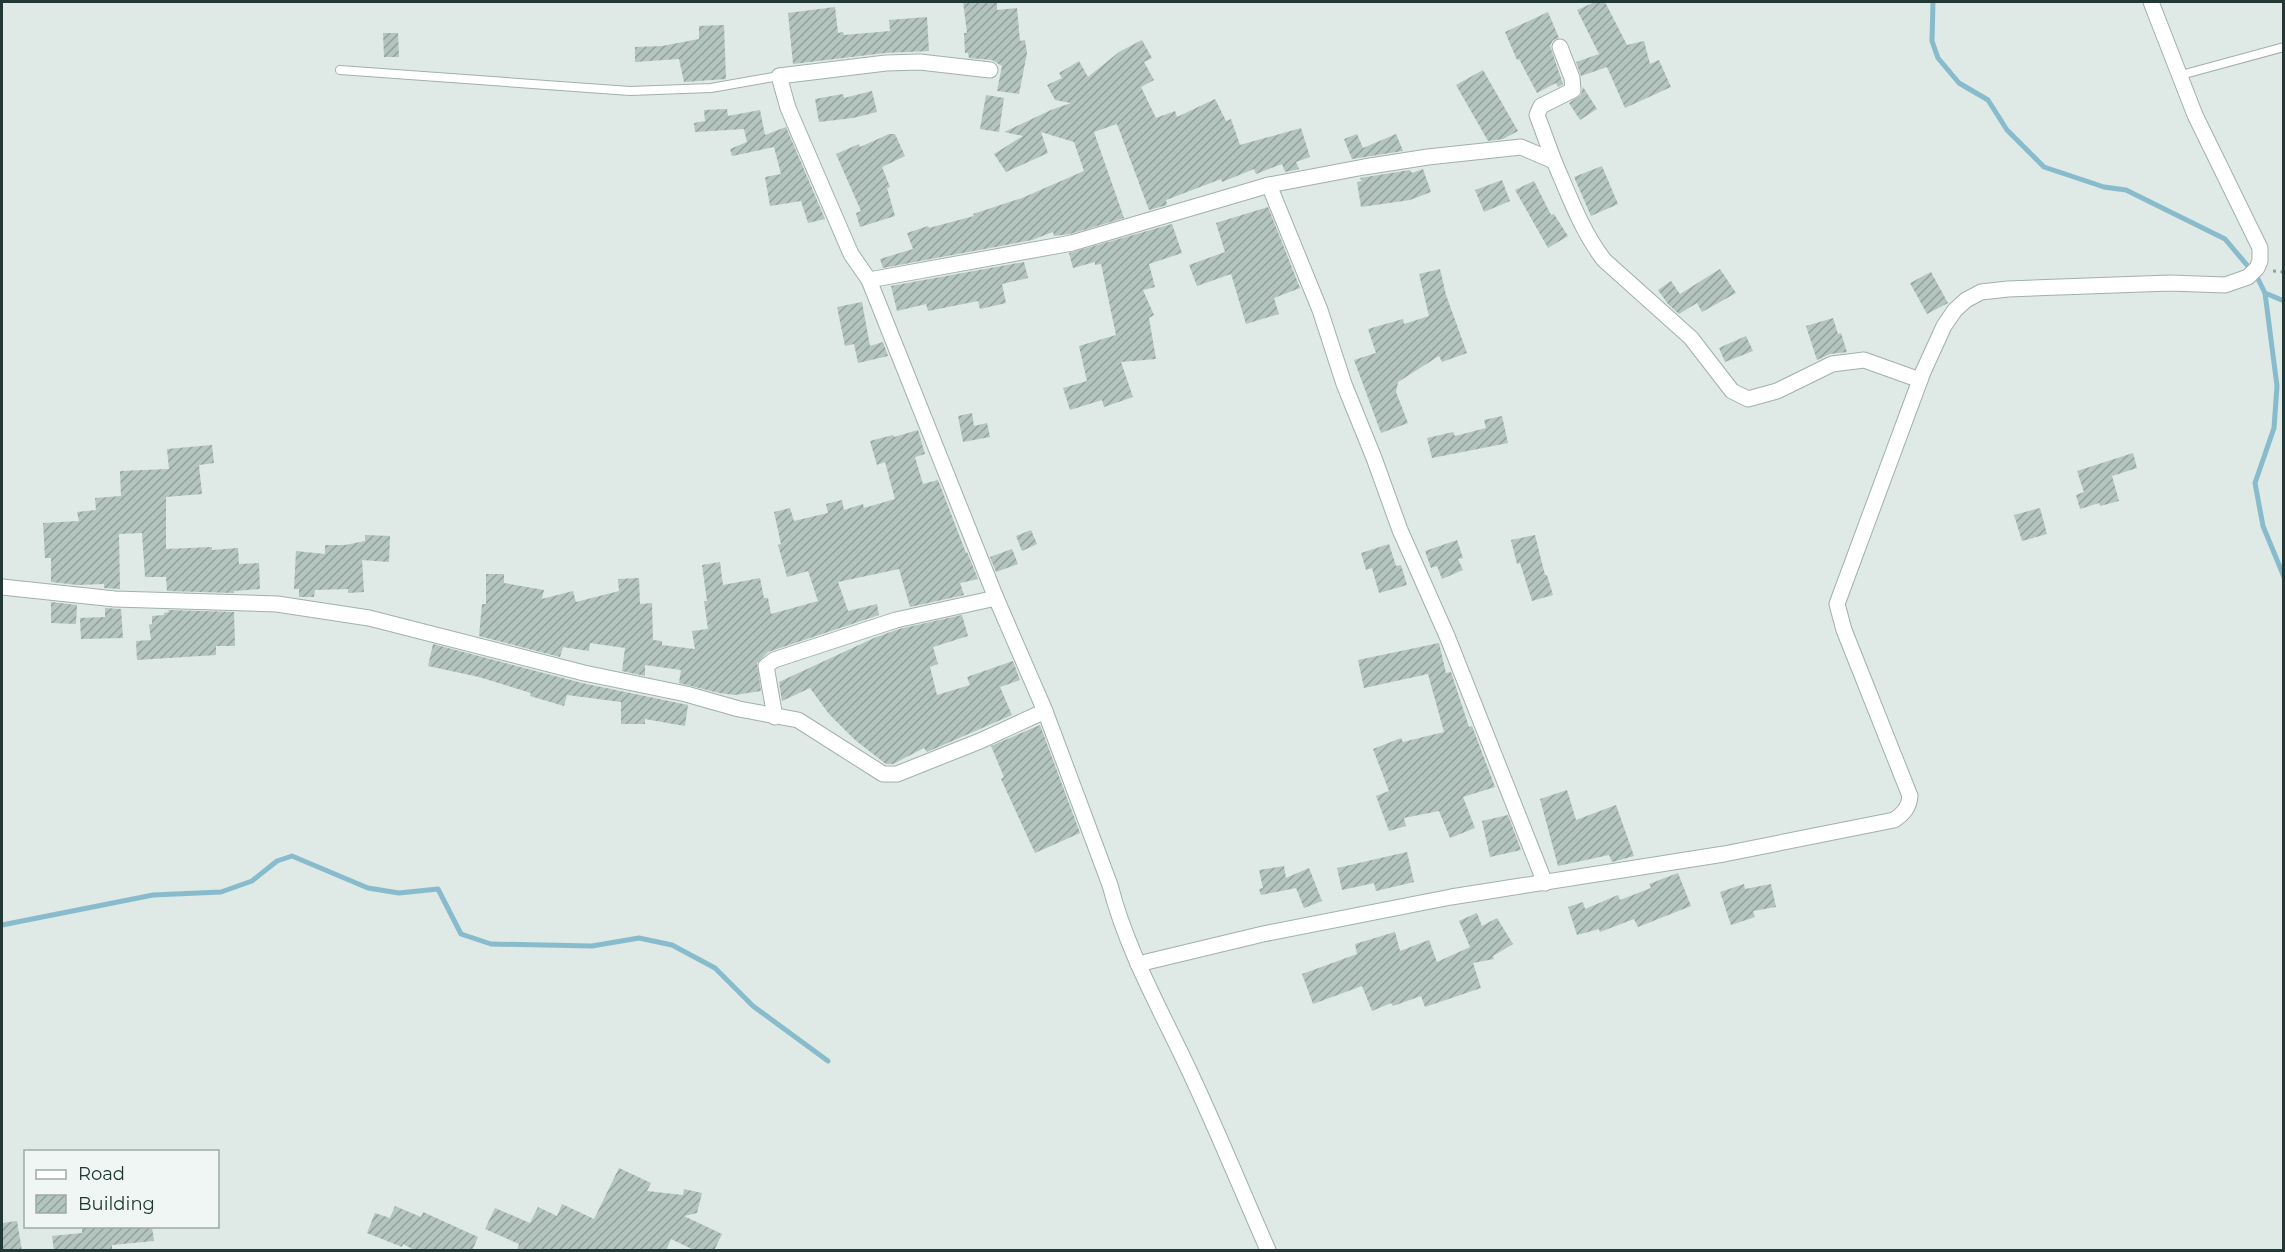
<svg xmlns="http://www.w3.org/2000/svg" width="2285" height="1252" font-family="Montserrat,sans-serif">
  <defs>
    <pattern id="building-hatch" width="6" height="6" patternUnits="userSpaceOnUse" patternTransform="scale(1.5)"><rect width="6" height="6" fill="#b4c4bf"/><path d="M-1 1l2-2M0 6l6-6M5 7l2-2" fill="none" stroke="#92a09c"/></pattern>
  </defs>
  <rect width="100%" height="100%" fill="#dfe9e6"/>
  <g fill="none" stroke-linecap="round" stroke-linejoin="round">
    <!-- stream -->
    <g stroke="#88bccd" stroke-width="5">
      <path d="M1933 2 1932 41 1938 58 1959 83 1988 100 2007 130 2044 167 2104 187 2126 190 2225 239 2257 277 2265 293 2277 386 2274 428 2255 483 2263 526 2284 577"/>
      <path d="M2265 293 2284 301"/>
      <path d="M2 925 153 895 221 892 252 881 277 861 292 856 368 888 399 893 438 889 461 934 491 944 592 946 639 938 672 945 715 968 753 1006 828 1061"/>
    </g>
  </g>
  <!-- building -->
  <g fill="url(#building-hatch)">
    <path d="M963 2H997V10L1017 8 1020 41 1025 40 1027 53 1019 94 997 91 1002 66 992 60 969 58 968 53H965L964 33H967Z"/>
    <path d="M1595 2H1605L1627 45 1644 41 1650 64 1659 60 1671 87 1625 108 1607 67 1581 76 1576 62 1599 54 1577 10Z"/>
    <path d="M835 7 838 33 843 32 844 35 890 31 889 20 927 17 929 51 885 53 793 64 788 13Z"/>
    <path d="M1548 12 1559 38 1553 40 1550 46 1563 84 1558 87 1556 83 1537 93 1519 59 1517 60 1505 32Z"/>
    <path d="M724 25 726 79 684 82 679 59 635 62V47L662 46 699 39V26Z"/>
    <path d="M383 33H398L399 57H384Z"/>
    <path d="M1142 40 1152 58 1144 62 1154 80 1141 87 1156 118 1175 111 1177 117 1215 99 1226 121 1231 119 1240 145 1301 128 1310 157 1296 162 1299 169 1285 172 1282 164 1256 174 1254 169 1222 182 1221 179 1166 200 1167 205 1149 210 1117 124 1094 132 1124 218 1070 234 1054 236 1053 232 1032 240 883 268 880 259 913 249 907 233 928 226 929 228 974 216 973 214 1022 198 1084 171 1074 142 1041 132 1048 153 1006 172 994 154 1023 136 1004 132 1051 110 1071 103 1055 100 1047 85 1062 78 1059 73 1079 61 1088 77 1119 52Z"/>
    <path d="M1483 70 1518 131 1503 139 1488 141 1456 85Z"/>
    <path d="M1583 87 1597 109 1580 120 1569 103 1581 95Z"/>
    <path d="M872 91 877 112 853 118 819 122 815 99 843 94 844 98Z"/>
    <path d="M986 95 1004 98 999 132 980 129Z"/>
    <path d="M727 109 728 116 760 110 765 135 786 127 825 219 808 223 801 201 770 206 765 177 781 174 774 147 732 156 730 149 747 142 744 129 695 132 694 123 705 121 704 110Z"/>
    <path d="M889 134H895L905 156 882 167 890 187 887 188 895 216 860 227 856 213 861 211 836 154 859 144 860 147Z"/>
    <path d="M1357 134 1363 148 1396 134 1403 151 1352 159 1344 139Z"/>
    <path d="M1602 166 1618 204 1591 216 1574 177Z"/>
    <path d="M1423 169 1431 192 1410 200 1361 207 1357 182 1362 181 1360 178 1410 170 1412 173Z"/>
    <path d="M1502 180 1510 201 1484 212 1475 190Z"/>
    <path d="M1534 181 1551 215 1554 214 1568 236 1548 248 1515 190Z"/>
    <path d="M1268 207 1300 288 1274 298 1279 314 1246 324 1231 274 1197 286 1189 265 1225 252 1216 223Z"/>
    <path d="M1172 224 1182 253 1149 264 1155 287 1143 290 1154 315 1149 318 1156 359 1121 362 1133 397 1104 407 1102 400 1070 410 1063 388 1087 381 1079 346 1116 335 1101 264 1095 265V262L1073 268 1069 253Z"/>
    <path d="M1024 262 1028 278 1002 284 1006 303 980 309 978 301 928 311 926 304 897 311 891 286Z"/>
    <path d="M1440 269 1446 295 1467 353 1442 362 1439 356 1398 382 1396 392 1408 423 1381 433 1354 360 1376 353 1368 329 1403 319 1404 324 1429 316 1419 274Z"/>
    <path d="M1720 269 1736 293 1702 312 1697 303 1679 314 1668 304 1658 290 1671 281 1680 294Z"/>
    <path d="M1931 272 1948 303 1927 314 1910 283Z"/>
    <path d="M862 302 870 346 883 342 888 356 858 363 854 344 845 346 837 307Z"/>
    <path d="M1833 318 1838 334 1841 333 1847 352 1830 354 1817 360 1806 326Z"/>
    <path d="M1746 336 1753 351 1725 362 1719 348Z"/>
    <path d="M972 413 974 426 987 423 990 437 963 442 958 416Z"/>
    <path d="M1502 416 1508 443 1432 458 1427 438 1453 432 1455 436 1486 428 1484 420Z"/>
    <path d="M918 430 925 454 915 457 923 484 938 480 966 553 967 552 978 579 960 583 964 595 910 607 899 569 838 582 848 611 877 604 879 615 768 652 757 663 761 691 735 695 719 693 679 683 681 670 645 665V676L622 671 625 648 590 643 589 651 563 647 560 657 479 636 482 604H486V574H504V583L544 590 542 599 573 591 576 602 619 591 618 579 639 578 640 604 652 603 653 640 662 641V645L695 649 692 631 708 629 704 601H707L702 565 720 562 723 585 760 578 764 598H768L771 614 818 601 808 571 787 577 778 545 781 544 774 512 790 508 794 521 828 513 826 504 842 500 844 510 863 504 864 508 895 499 885 462 877 465 870 441 893 435 894 437Z"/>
    <path d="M212 445 214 463 199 465 202 494 166 497V549L212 547V550L238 548 239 564 259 563 260 589 234 591V593L167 591 166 577H145L142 533 119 534 120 589 104 588V584L78 585 51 582V558H45L43 523 79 521 77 512 96 510 95 498 121 496 120 471 169 469 167 449Z"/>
    <path d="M2133 453 2137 468 2112 476 2119 501 2100 506 2099 503 2080 509 2076 495 2084 492 2077 471Z"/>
    <path d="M2040 508 2047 534 2022 541 2014 515Z"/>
    <path d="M1031 530 1037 544 1022 551 1016 536Z"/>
    <path d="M365 535 390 536 389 562 362 560 364 592 348 593V589L315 590 314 597H299V589H294L296 551 325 554V545H345L365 541Z"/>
    <path d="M1535 535 1545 575H1547L1553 595 1532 601 1520 563 1517 564 1511 540Z"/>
    <path d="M1457 540 1463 558 1458 559 1463 570 1442 579 1437 566 1431 568 1425 551Z"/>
    <path d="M1389 544 1396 566 1401 565 1407 585 1379 593 1372 568 1366 570 1361 553Z"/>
    <path d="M1012 549 1018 564 996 572 990 557Z"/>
    <path d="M51 602 77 605 76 624 51 623Z"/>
    <path d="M105 608 121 609 123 638 81 639 80 618 105 617Z"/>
    <path d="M168 610 234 612 235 646H216V655L137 660 136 641 151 640 149 625 152 624V616L164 615V613L169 612Z"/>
    <path d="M962 615 968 636 933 647 938 664 930 667 937 695 970 685 967 677 1013 661 1020 680 1000 687 1012 715 927 752 924 748 893 764H886L855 740 829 714 810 688 782 701 779 682 874 638 899 629Z"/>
    <path d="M1439 643 1446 673 1451 672 1469 727 1472 726 1495 787 1463 797 1475 828 1450 838 1439 811 1404 818 1406 826 1389 831 1376 796 1389 791 1373 749 1401 738 1403 742 1444 732 1428 674 1364 688 1358 660Z"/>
    <path d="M433 644 582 683 688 705 685 726 645 719V724H621V702L567 695 564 706 530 696 531 693 479 677 428 666Z"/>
    <path d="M1040 725 1080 833 1035 853 1001 779 1004 777 991 746Z"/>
    <path d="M1567 790 1576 820 1616 805 1634 856 1612 862 1609 855 1558 866 1540 799Z"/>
    <path d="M1508 815 1521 850 1490 857 1482 821Z"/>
    <path d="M1407 852 1414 882 1376 891 1374 883 1342 890 1337 868Z"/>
    <path d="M1284 866 1286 878 1309 868 1322 901 1304 908 1296 888 1261 895 1259 889 1263 888 1259 870Z"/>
    <path d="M1678 873 1691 906 1638 927 1634 919 1600 932 1599 929 1577 935 1568 907 1583 902 1585 909 1618 895 1620 900 1651 888 1649 884Z"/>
    <path d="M1744 884 1745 889 1771 884 1776 907 1753 911 1755 917 1731 925 1720 892Z"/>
    <path d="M1477 913 1482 926 1497 918 1513 944 1493 956 1494 959 1473 963 1481 988 1425 1007 1421 996 1393 1006 1391 1003 1372 1011 1362 986 1313 1004 1302 974 1357 954 1355 944 1395 932 1400 951 1429 940 1437 962 1470 947 1459 921Z"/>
    <path d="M619 1168 651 1183 647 1191 683 1195 684 1189 702 1193 697 1213 684 1216 722 1234 714 1251H696L671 1239 666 1251H517L519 1244 485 1229 495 1208 530 1223 538 1207 557 1216 562 1204 594 1219Z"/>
    <path d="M395 1206 421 1217 423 1212 478 1237 472 1251H416L403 1244 402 1247 367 1233 375 1213 390 1218Z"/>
    <path d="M17 1221 22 1251H2V1223Z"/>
    <path d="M82 1227H152L154 1241 112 1245V1251H54L52 1236 82 1233Z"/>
  </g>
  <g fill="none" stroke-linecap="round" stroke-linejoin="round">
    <defs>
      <g id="service">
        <path d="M340 70 630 91 711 88 779 76"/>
        <path d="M2181 75 2284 47"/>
      </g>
      <g id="minor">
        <path d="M990 70 920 62 886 63 779 76 788 108 851 254 869 280 996 598 1045 711 1110 885C1126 948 1159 1007 1187 1066 1216 1127 1241 1189 1268 1250"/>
        <path d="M1554 161 1537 115 1541 106 1573 90 1572 78 1560 47"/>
        <path d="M1269 185 1320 310 1344 384 1374 458 1400 530 1447 636 1545 883"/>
        <path d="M869 280 1072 243 1269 185 1364 167 1428 157 1521 147 1554 161C1569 195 1581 230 1604 260L1691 338 1732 391 1748 399 1777 391 1832 364 1864 360 1920 380"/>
        <path d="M2 587 115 599 277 604 369 618 584 673 686 694 739 709 798 720 883 774H897L980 741 1045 711"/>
        <path d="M775 717 766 666 774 660 896 620 996 598"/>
        <path d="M1138 964 1263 934 1451 897 1724 854 1894 820C1903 814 1909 808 1910 796L1844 630 1837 604 1923 372 1944 326 1955 310 1966 300 1981 292 2008 289 2170 283 2225 285 2248 277 2257 268 2260 261V248L2195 115 2151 2"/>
      </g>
    </defs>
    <!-- service casing -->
    <use href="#service" stroke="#a2b0ad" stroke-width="10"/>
    <!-- minor casing -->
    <use href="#minor" stroke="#a2b0ad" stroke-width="17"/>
    <!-- path -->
    <path stroke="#80aca2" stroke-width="3" stroke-dasharray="3 4.5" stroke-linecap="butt" d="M2273 271 2284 272"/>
    <!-- service -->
    <use href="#service" stroke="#fff" stroke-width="8"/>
    <!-- minor -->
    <use href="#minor" stroke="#fff" stroke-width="15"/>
  </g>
  <!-- border -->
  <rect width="2285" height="1252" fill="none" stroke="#213834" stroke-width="6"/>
  <!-- legend -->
  <rect x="24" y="1150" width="195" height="78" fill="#eff6f3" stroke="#9daaa7" stroke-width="1.5"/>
  <rect x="36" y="1170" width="30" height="9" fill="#ffffff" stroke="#9daaa7" stroke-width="1.5"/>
  <text x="78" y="1180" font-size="18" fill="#213834">Road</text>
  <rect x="36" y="1195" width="30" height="18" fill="url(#building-hatch)" stroke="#9daaa7" stroke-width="1.5"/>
  <text x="78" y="1210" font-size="18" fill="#213834">Building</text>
</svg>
